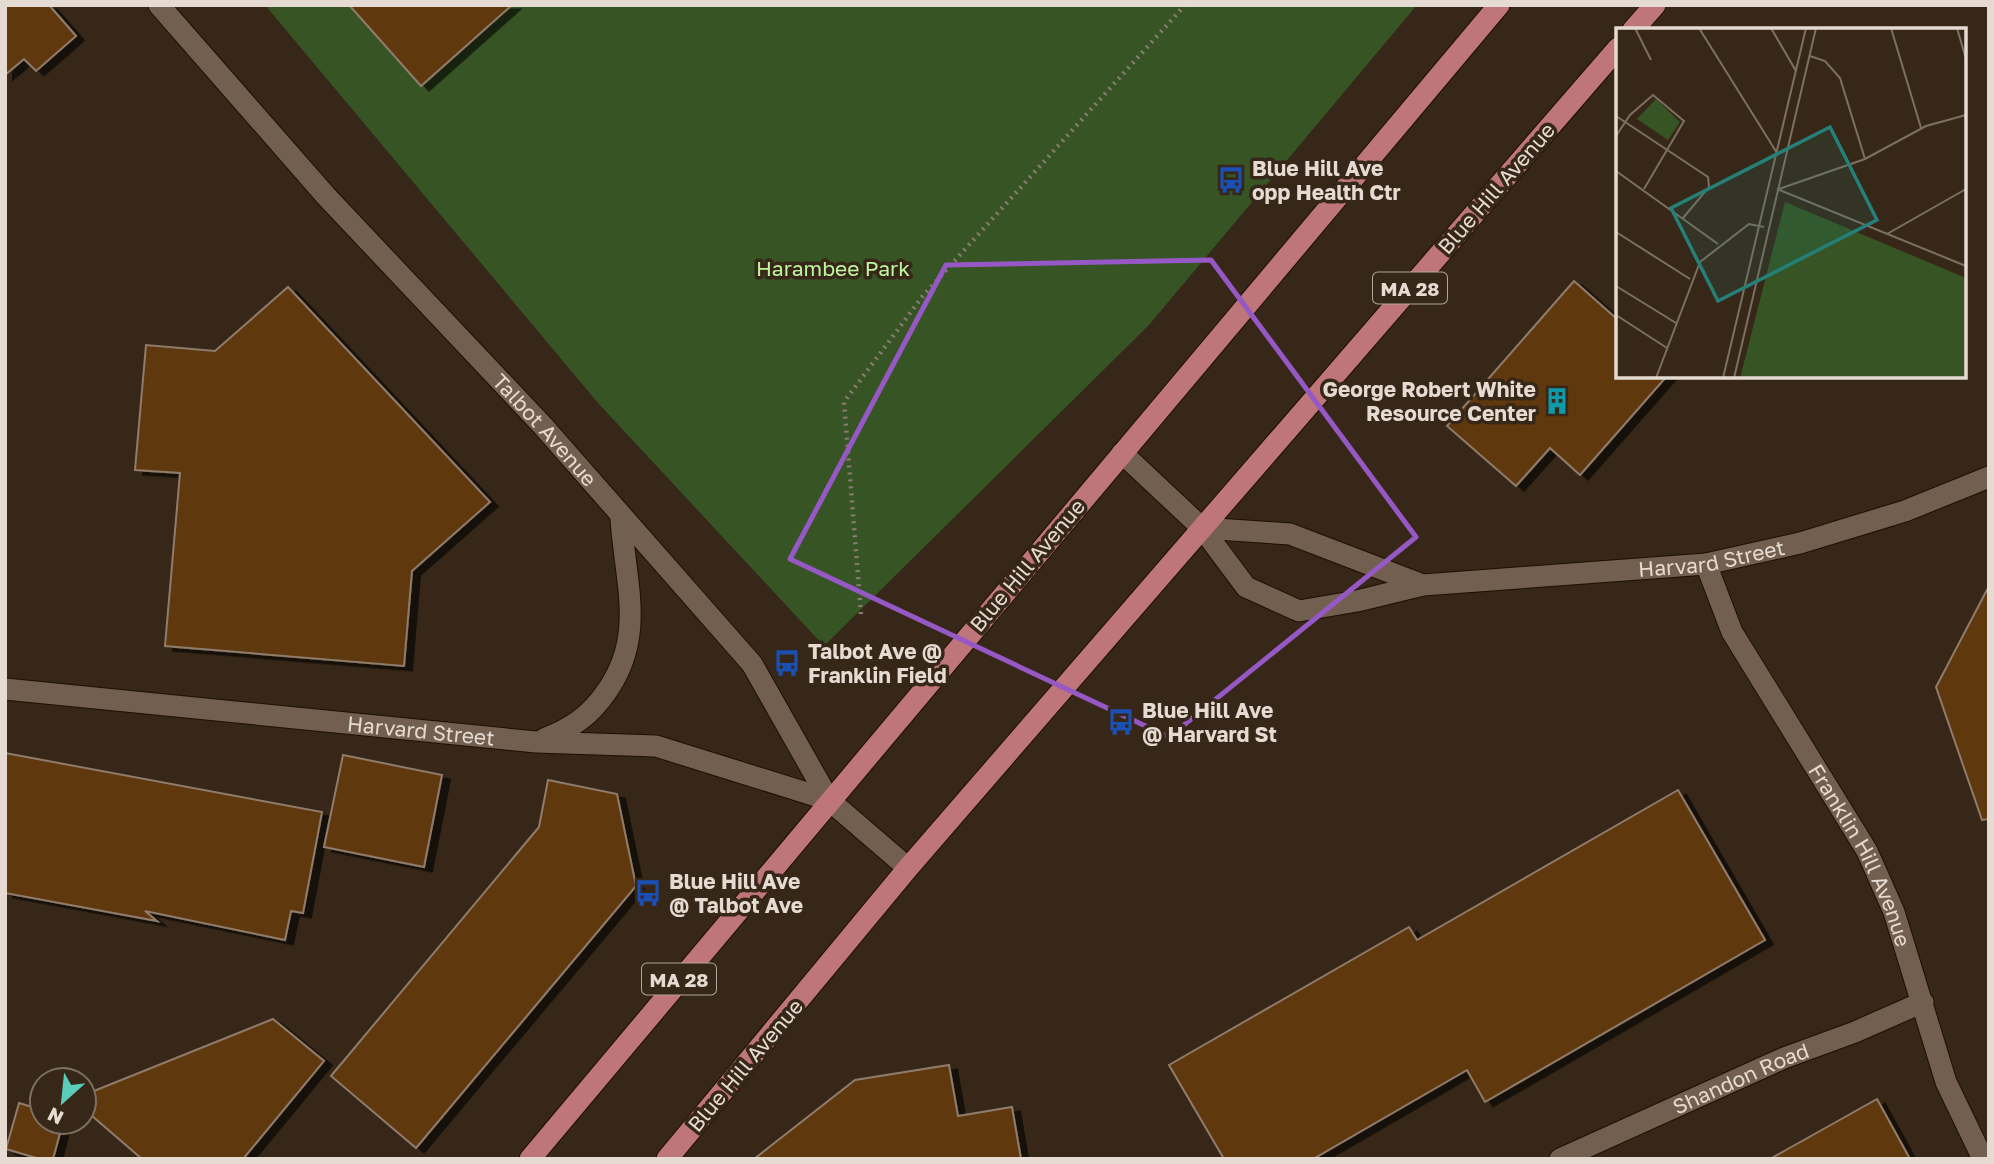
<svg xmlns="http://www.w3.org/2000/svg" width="1994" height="1164" font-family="'Golos Text',sans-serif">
  <defs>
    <filter id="shadow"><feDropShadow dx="8" dy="4.5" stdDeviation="0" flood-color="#0009"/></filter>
  </defs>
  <rect width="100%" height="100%" fill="#372718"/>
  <!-- green -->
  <path fill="#365424" d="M265 5H1417L1149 325 824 646 598 403Z"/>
  <!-- building -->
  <g fill="#5f3711" stroke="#8f7b6a" stroke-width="2" filter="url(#shadow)">
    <path d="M5 5H49L76 36 36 71 24 59 5 75Z"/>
    <path d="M349 5H512L421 86Z"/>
    <path d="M1574 281 1618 320V376H1667L1580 475 1550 448 1516 486 1447 426Z"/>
    <path d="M288 287 490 502 412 571 404 666 165 646 180 473 135 470 146 345 215 351Z"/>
    <path d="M1989 586V819L1982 820 1936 687Z"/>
    <path d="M5 753 322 812 303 913 291 911 285 940 145 911 157 921 5 893Z"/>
    <path d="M343 755 442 775 424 867 324 847Z"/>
    <path d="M548 780 617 794 636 886 416 1148 331 1076 539 827Z"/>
    <path d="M1678 790 1765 940 1485 1102 1467 1070 1313 1159H1224L1169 1065 1409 927 1417 940Z"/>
    <path d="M273 1019 324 1061 243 1159H142L84 1109V1095Z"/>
    <path d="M949 1065 958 1116 1012 1107 1021 1159H754L855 1080Z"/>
    <path d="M1877 1099 1910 1159H1770Z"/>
    <path d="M19 1103 42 1110V1122H63L53 1159H40L6 1149Z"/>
  </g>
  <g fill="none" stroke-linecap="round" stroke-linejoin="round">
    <defs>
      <g id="street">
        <path id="s1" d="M1706 564 1732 632 1867 851 1894 912 1946 1082 1983 1159"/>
        <path id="s2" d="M1560 1159 1784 1058 1855 1032 1923 1002"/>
      </g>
      <g id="secondary">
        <path id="s3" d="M159 5 326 196 543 426 752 664 829 800 908 868"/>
        <path id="s4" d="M1122 453 1202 528 1246 587 1299 611 1357 601 1423 585 1706 564 1800 543 1905 511 1989 477"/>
        <path d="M1202 528 1290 534 1423 585"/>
        <path id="s5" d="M5 689 536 742 656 746 829 800"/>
        <path d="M544 739C572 728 590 716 607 691 646 635 625 582 621 519"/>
      </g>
      <g id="primary">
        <path d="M1633 30 1655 5"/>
        <path d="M530 1159 1499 5"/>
        <path d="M667 1159 908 868 1618 48"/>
      </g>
    </defs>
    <!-- street casing -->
    <use href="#street" stroke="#1e0f03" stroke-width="23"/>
    <!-- secondary casing -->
    <use href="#secondary" stroke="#1e0f03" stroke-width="23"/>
    <!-- primary casing -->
    <use href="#primary" stroke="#1e0f03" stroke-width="23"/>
    <!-- path -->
    <path stroke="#8a7c70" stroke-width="4.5" stroke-dasharray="2 5" stroke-linecap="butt" d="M861 614 844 402 922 297 1185 5"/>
    <!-- street -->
    <use href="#street" stroke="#725f4f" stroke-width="21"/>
    <!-- secondary -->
    <use href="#secondary" stroke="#725f4f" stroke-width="21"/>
    <!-- primary -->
    <use href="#primary" stroke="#be767a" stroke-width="21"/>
  </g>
  <!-- marked area -->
  <path fill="none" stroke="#9658c4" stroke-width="5" stroke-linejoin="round" d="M1211 260 1416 537 1169 737 790 559 946 265Z"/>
  <!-- icons -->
  <defs>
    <symbol id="bus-bare" viewBox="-9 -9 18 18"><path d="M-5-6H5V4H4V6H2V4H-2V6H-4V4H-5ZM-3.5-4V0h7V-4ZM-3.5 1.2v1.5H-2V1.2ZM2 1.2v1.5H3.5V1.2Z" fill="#1a4fb4" stroke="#372718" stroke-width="2.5" paint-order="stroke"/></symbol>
    <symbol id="building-bare" viewBox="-9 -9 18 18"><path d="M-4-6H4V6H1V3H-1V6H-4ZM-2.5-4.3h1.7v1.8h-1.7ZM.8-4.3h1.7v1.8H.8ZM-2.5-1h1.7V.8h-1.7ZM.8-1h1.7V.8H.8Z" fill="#0f9aa8" stroke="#372718" stroke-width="2.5" paint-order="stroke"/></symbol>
  </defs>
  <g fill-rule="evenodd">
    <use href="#bus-bare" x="1212" y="161" width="38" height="38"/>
    <use href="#building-bare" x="1538" y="382" width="38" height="38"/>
    <use href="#bus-bare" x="768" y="644" width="38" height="38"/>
    <use href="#bus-bare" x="1102" y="703" width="38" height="38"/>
    <use href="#bus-bare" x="629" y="874" width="38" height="38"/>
  </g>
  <g text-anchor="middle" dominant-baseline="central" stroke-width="7" stroke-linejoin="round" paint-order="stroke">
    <!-- shield labels -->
    <g fill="#372718" stroke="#b2a59a" stroke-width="2">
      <rect x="1373" y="272.5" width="74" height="31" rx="5"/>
      <rect x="642" y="963.5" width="74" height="31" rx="5"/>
    </g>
    <g font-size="19" font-weight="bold" fill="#e6dbd2">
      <text x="1410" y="288">MA 28</text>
      <text x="679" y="979">MA 28</text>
    </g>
    <!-- poi labels -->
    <g font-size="21" font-weight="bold" fill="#e6dbd2" stroke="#372718" text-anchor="start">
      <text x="1252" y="168">Blue Hill Ave<tspan x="1252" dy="24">opp Health Ctr</tspan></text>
      <text x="1536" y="389" text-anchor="end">George Robert White<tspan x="1536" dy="24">Resource Center</tspan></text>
      <text x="808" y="651">Talbot Ave @<tspan x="808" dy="24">Franklin Field</tspan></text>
      <text x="1142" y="710">Blue Hill Ave<tspan x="1142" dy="24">@ Harvard St</tspan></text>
      <text x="669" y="881">Blue Hill Ave<tspan x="669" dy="24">@ Talbot Ave</tspan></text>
    </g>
    <!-- street labels -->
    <g font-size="21" fill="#e6dbd2" stroke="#372718">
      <text transform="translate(1496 188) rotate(-49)">Blue Hill Avenue</text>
      <text stroke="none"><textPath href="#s3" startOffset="574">Talbot Avenue</textPath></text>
      <text stroke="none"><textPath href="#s4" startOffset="658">Harvard Street</textPath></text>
      <text transform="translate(1027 565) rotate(-50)">Blue Hill Avenue</text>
      <text stroke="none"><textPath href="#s5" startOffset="418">Harvard Street</textPath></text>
      <text stroke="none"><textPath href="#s1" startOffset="331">Franklin Hill Avenue</textPath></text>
      <text transform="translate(745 1065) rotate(-50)">Blue Hill Avenue</text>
      <text stroke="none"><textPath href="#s2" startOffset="198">Shandon Road</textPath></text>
    </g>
    <!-- park labels -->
    <g font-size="21" fill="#bef6a0" stroke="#372718">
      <text x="833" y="268">Harambee Park</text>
    </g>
  </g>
  <!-- overview -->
  <g transform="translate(1616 28)">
    <rect width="350" height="350" fill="#372718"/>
    <path d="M40 71 64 94 52 112 21 91ZM169 174 350 250V350H124Z" fill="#365424"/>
    <path fill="none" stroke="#7d6f62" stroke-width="2" d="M19 0 35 32M83 0 161 125M155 0 180 43M275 0 305 100M341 0 350 31M194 28 209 33 224 50 249 131M0 88 92 149 93 159 67 190M0 108 14 87 37 67 68 93 28 161M0 143 102 216M161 161 350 238M163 161 249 131 310 98 350 87M0 204 74 251M271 206 350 161M0 258 60 295M0 287 51 320M40 350 84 234 133 196 148 199M107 350 190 0M118 350 200 0"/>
    <path fill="#248078" fill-opacity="0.15" stroke="#248078" stroke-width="3.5" d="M214 99 261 192 102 273 55 180Z"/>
    <rect width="350" height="350" fill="none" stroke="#e6dbd2" stroke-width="3.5"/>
  </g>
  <!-- border -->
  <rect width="1994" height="1164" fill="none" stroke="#e6dbd2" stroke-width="14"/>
  <!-- north arrow -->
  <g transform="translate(63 1101) rotate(207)"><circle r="33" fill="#372718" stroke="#7d6f62" stroke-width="2"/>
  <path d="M0-5L12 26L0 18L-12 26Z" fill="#5bcebb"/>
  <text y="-10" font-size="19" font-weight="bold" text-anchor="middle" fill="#e6dbd2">N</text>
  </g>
</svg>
